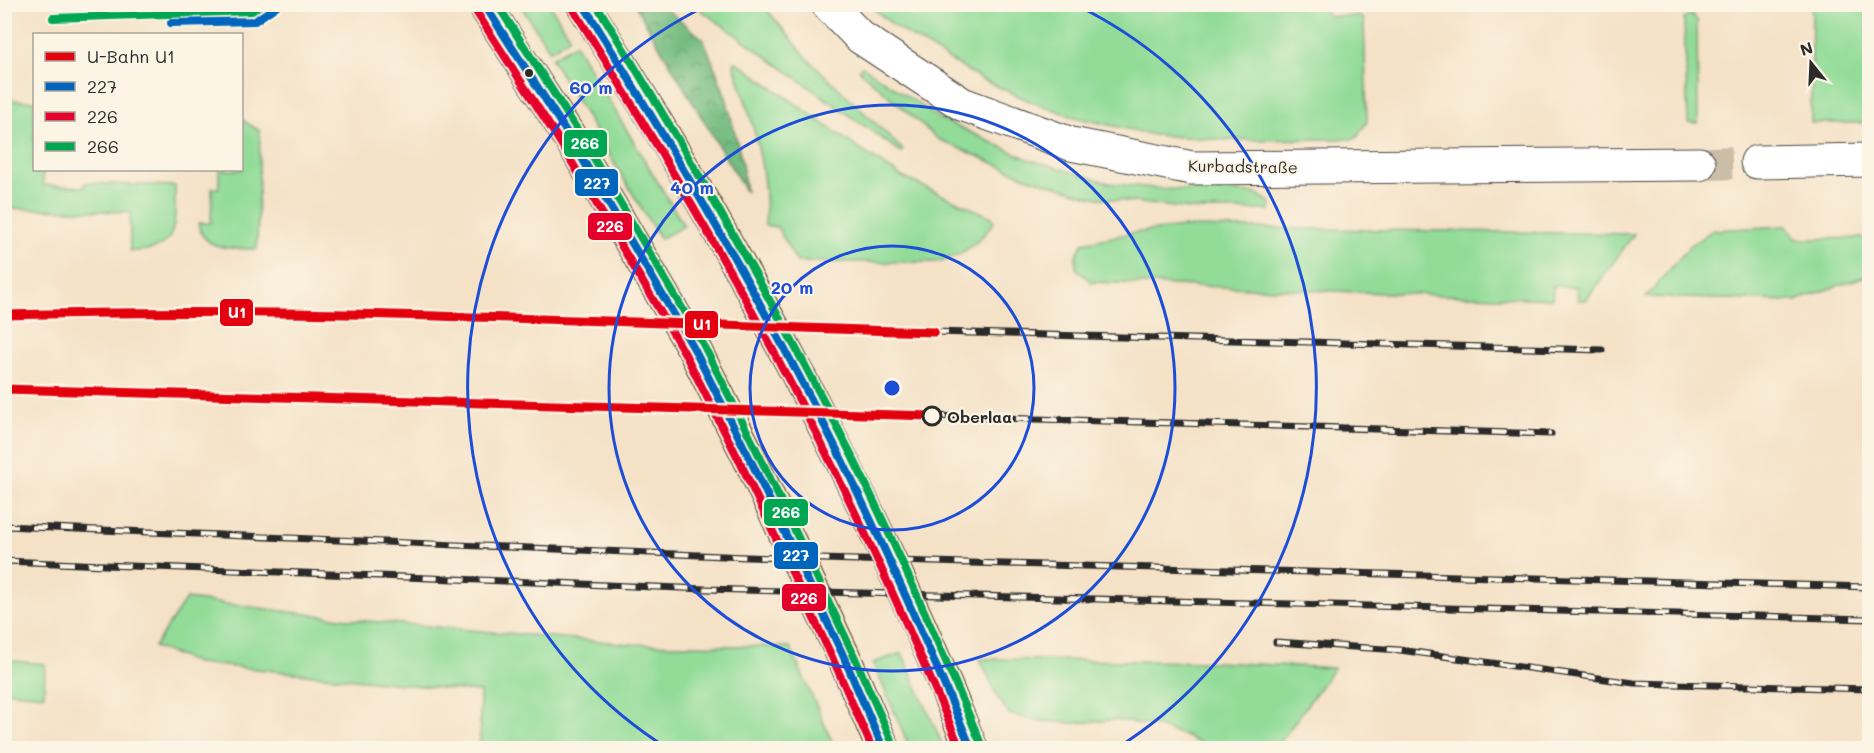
<svg xmlns="http://www.w3.org/2000/svg" width="1874" height="753" font-family="Mali,sans-serif">
  <defs>
    <pattern id="forest-crowns" width="20" height="18" patternUnits="userSpaceOnUse" patternTransform="scale(1.5)"><rect width="20" height="18" fill="#75bc80"/><path d="M2 6a3 3 0 1 1 6 0M12 15a3 3 0 1 1 6 0" fill="none" stroke="#609969"/></pattern>
  </defs>
  <rect width="100%" height="100%" fill="#fcf5e5"/>
  <filter id="ink" filterUnits="userSpaceOnUse"><feTurbulence type="fractalNoise" baseFrequency=".0167" numOctaves="2"/><feDisplacementMap in="SourceGraphic" scale="12" xChannelSelector="R" yChannelSelector="G"/><feConvolveMatrix kernelMatrix="1 2 1 2 8 2 1 2 1" color-interpolation-filters="sRGB"/></filter>
  <filter id="wash" filterUnits="userSpaceOnUse"><feTurbulence type="fractalNoise" baseFrequency=".008" numOctaves="4" result="noise"/><feDisplacementMap in="SourceGraphic" scale="24" xChannelSelector="R" yChannelSelector="G"/><feGaussianBlur stdDeviation="1.35" result="paint"/><feColorMatrix in="noise" values="0 0 0 0 0 0 0 0 0 0 0 0 0 0 0 0 0 1.4 0 .05"/><feComposite in="paint" operator="in"/></filter>
  <g filter="url(#wash)">
    <rect width="100%" height="100%" fill="#f4e1c6"/>
    <!-- green -->
    <g fill="#92dc98" stroke="#5e8462" stroke-width="1.5">
      <path d="M1120 4 1135 7 1137 4H1328L1325 11 1330 16H1359L1363 19 1364 22 1367 122 1357 137 1351 139 1230 140 1154 135 1074 117 1032 102 981 79 895 27 869 5Z"/>
      <path d="M520 5H550L570 37 550 51Z"/>
      <path d="M694 5H763L809 60 903 150 901 152Z"/>
      <path d="M1812 5H1868L1866 123H1811Z"/>
      <path d="M1688 15 1693 16 1697 20 1698 123H1688L1684 19Z"/>
      <path d="M575 44 684 226 660 239 551 58Z"/>
      <path d="M735 62 738 63 862 151 904 178 992 217 994 222C979 243 962 256 937 262H797L777 227 765 225C769 171 751 116 734 65Z"/>
      <path d="M862 66 939 118 1028 159 1109 183 1163 189 1241 192 1257 194 1271 203 1270 210H1199L1141 203 1093 197 1026 177 938 139 859 70Z"/>
      <path d="M5 100 34 101V170H43V185L84 187 85 183 175 186C175 225 180 252 130 251V212L5 208Z"/>
      <path d="M242 120 260 131 257 249C233 248 203 252 198 223H211L212 188H219V170H242Z"/>
      <path d="M1786 226 1797 239 1869 238V275L1795 301 1646 297 1690 246 1713 230Z"/>
      <path d="M1184 227 1634 234 1586 300H1578L1577 287 1553 286 1552 299 1091 282 1076 268V256L1083 243 1132 233Z"/>
      <path d="M186 599 356 620 631 644 790 647 835 748H480V692L197 663 154 647Z"/>
      <path d="M902 653 944 748H910L873 663Z"/>
      <path d="M980 659 1215 662 1334 668 1276 748H1210L1183 735 1154 726 1115 720 1073 723 1038 721 1009 714 998 698Z"/>
      <path d="M4 660 45 664 44 695 5 691Z"/>
    </g>
    <!-- forest -->
    <path fill="url(#forest-crowns)" stroke="#507456" stroke-width="1.5" d="M635 5H662L704 40 726 97 741 158 746 192Z"/>
  </g>
  <g filter="url(#ink)">
    <g fill="none" stroke-linecap="round" stroke-linejoin="round">
      <!-- minor-tunnel -->
      <path stroke="#ccbda7" stroke-width="33" stroke-dasharray="33 16" stroke-linecap="butt" d="M1699 164 1757 162"/>
      <defs>
        <g id="minor">
          <path d="M828 4 860 37 962 104 1071 144 1192 168 1699 164"/>
          <path d="M1757 162 1870 160"/>
        </g>
        <g id="major">
          <path d="M484 4 569 136 693 347 750 459 842 653 883 748"/>
          <path d="M583 4C733 241 867 488 971 748"/>
        </g>
      </defs>
      <!-- minor casing -->
      <use href="#minor" stroke="#494642" stroke-width="35"/>
      <!-- major casing -->
      <use href="#major" stroke="#494642" stroke-width="35"/>
      <!-- minor -->
      <use href="#minor" stroke="#fff" stroke-width="33"/>
      <!-- major -->
      <use href="#major" stroke="#fdbc70" stroke-width="33"/>
      <defs>
        <g id="rail">
          <path d="M934 332 1602 350"/>
          <path d="M932 416 1551 434"/>
          <path d="M4 526 747 557 1870 587"/>
          <path d="M4 561 705 589 1870 619"/>
          <path d="M1276 642 1400 650 1634 683 1870 689"/>
        </g>
      </defs>
      <!-- rail casing -->
      <use href="#rail" stroke="#2b2b2b" stroke-width="7"/>
      <!-- rail -->
      <use href="#rail" stroke="#fcf5e5" stroke-width="4.5" stroke-dasharray="14" stroke-linecap="butt"/>
      <defs>
        <g id="bus-1">
          <path d="M484 4 569 136 693 347 750 459 842 653 883 748"/>
          <path d="M583 4C676 154 765 305 843 462 889 556 931 652 971 748"/>
          <path d="M171 23 255 21 279 4"/>
        </g>
        <g id="bus-2">
          <path d="M475 10 560 142 684 352 741 464 832 657 872 748"/>
          <path d="M574 10C667 159 756 310 833 467 879 560 920 653 960 748"/>
        </g>
        <g id="bus-3">
          <path d="M497 4 578 131 702 342 759 455 851 649 893 744"/>
          <path d="M596 4C687 151 773 300 851 454 898 549 940 646 981 744"/>
          <path d="M53 18 252 11 261 4"/>
        </g>
      </defs>
      <!-- bus-1 casing -->
      <use href="#bus-1" stroke="#fcf5e5" stroke-width="12"/>
      <!-- bus-2 casing -->
      <use href="#bus-2" stroke="#fcf5e5" stroke-width="12"/>
      <!-- bus-3 casing -->
      <use href="#bus-3" stroke="#fcf5e5" stroke-width="12"/>
      <!-- bus-1 -->
      <use href="#bus-1" stroke="#0065bd" stroke-width="8"/>
      <!-- bus-2 -->
      <use href="#bus-2" stroke="#e4002b" stroke-width="8"/>
      <!-- bus-3 -->
      <use href="#bus-3" stroke="#00a651" stroke-width="8"/>
      <defs>
        <g id="metro-1">
          <path d="M4 315C314 306 624 323 934 332"/>
          <path d="M4 389 932 416"/>
        </g>
      </defs>
      <!-- metro-1 casing -->
      <use href="#metro-1" stroke="#fcf5e5" stroke-width="14"/>
      <!-- metro-1 -->
      <use href="#metro-1" stroke="#e3000f" stroke-width="9"/>
    </g>
  </g>
  <!-- distance rings -->
  <g fill="none" stroke="#1d4ed8" stroke-width="3">
    <circle cx="892" cy="388" r="142"/>
    <circle cx="892" cy="388" r="283"/>
    <path d="M667 748A425 425 0 0 1 706 6M1078 6A425 425 0 0 1 1117 748"/>
  </g>
  <!-- markers -->
  <circle fill="#2b2b2b" stroke="#fcf5e5" stroke-width="2" cx="529" cy="73" r="5"/>
  <circle fill="#fcf5e5" stroke="#2b2b2b" stroke-width="3" cx="932" cy="416" r="9"/>
  <g text-anchor="middle" dominant-baseline="central" stroke-width="4.5" stroke-linejoin="round" paint-order="stroke">
    <!-- street labels -->
    <g font-size="16" fill="#2b2b2b" stroke="#fcf5e5">
      <text transform="translate(1243 166) rotate(1)">Kurbadstraße</text>
    </g>
    <!-- stop labels -->
    <g font-size="16" font-weight="bold" fill="#2b2b2b" stroke="#fcf5e5" text-anchor="start">
      <text x="947" y="416">Oberlaa</text>
    </g>
  </g>
  <circle cx="892" cy="388" r="9" fill="#1d4ed8" stroke="#fcf5e5" stroke-width="3"/>
  <g font-size="18" text-anchor="middle" font-weight="bold" fill="#1d4ed8" stroke="#fcf5e5" stroke-width="4.5" stroke-linejoin="round" paint-order="stroke">
    <text x="591" y="94">60 m</text>
    <text x="692" y="194">40 m</text>
    <text x="792" y="294">20 m</text>
  </g>
  <g stroke="#fcf5e5" stroke-width="2">
    <rect x="563" y="129" width="45" height="29" rx="6" fill="#00a651"/>
    <rect x="574" y="168" width="45" height="29" rx="6" fill="#0065bd"/>
    <rect x="587" y="212" width="46" height="29" rx="6" fill="#e4002b"/>
    <rect x="219" y="298" width="35" height="29" rx="6" fill="#e3000f"/>
    <rect x="684" y="310" width="35" height="29" rx="6" fill="#e3000f"/>
    <rect x="763" y="498" width="46" height="29" rx="6" fill="#00a651"/>
    <rect x="773" y="541" width="46" height="29" rx="6" fill="#0065bd"/>
    <rect x="781" y="583" width="46" height="29" rx="6" fill="#e4002b"/>
  </g>
  <g font-size="16" text-anchor="middle" font-weight="bold" fill="#fff">
    <text x="585" y="149">266</text>
    <text x="597" y="189">227</text>
    <text x="610" y="232">226</text>
    <text x="237" y="318">U1</text>
    <text x="702" y="330">U1</text>
    <text x="786" y="518">266</text>
    <text x="796" y="561">227</text>
    <text x="804" y="604">226</text>
  </g>
  <!-- margin -->
  <rect width="1874" height="753" fill="none" stroke="#fcf5e5" stroke-width="24"/>
  <!-- legend -->
  <rect x="33" y="33" width="210" height="138" fill="#fcf5e5" stroke="#a8a49b" stroke-width="1.5"/>
  <rect x="45" y="52" width="30" height="9" fill="#e3000f" stroke="#a8a49b" stroke-width="1.5"/>
  <text x="87" y="63" font-size="18" fill="#2b2b2b">U-Bahn U1</text>
  <rect x="45" y="82" width="30" height="9" fill="#0065bd" stroke="#a8a49b" stroke-width="1.5"/>
  <text x="87" y="93" font-size="18" fill="#2b2b2b">227</text>
  <rect x="45" y="112" width="30" height="9" fill="#e4002b" stroke="#a8a49b" stroke-width="1.5"/>
  <text x="87" y="123" font-size="18" fill="#2b2b2b">226</text>
  <rect x="45" y="142" width="30" height="9" fill="#00a651" stroke="#a8a49b" stroke-width="1.5"/>
  <text x="87" y="153" font-size="18" fill="#2b2b2b">266</text>
  <!-- north arrow -->
  <g transform="translate(1811 63) rotate(342)" stroke="#fcf5e5" stroke-width="4.5" paint-order="stroke">
  <path d="M0-4.5L10 22L0 15L-10 22Z" fill="#2b2b2b"/>
  <text y="-9" font-size="16" font-weight="bold" text-anchor="middle" fill="#2b2b2b">N</text>
  </g>
</svg>
